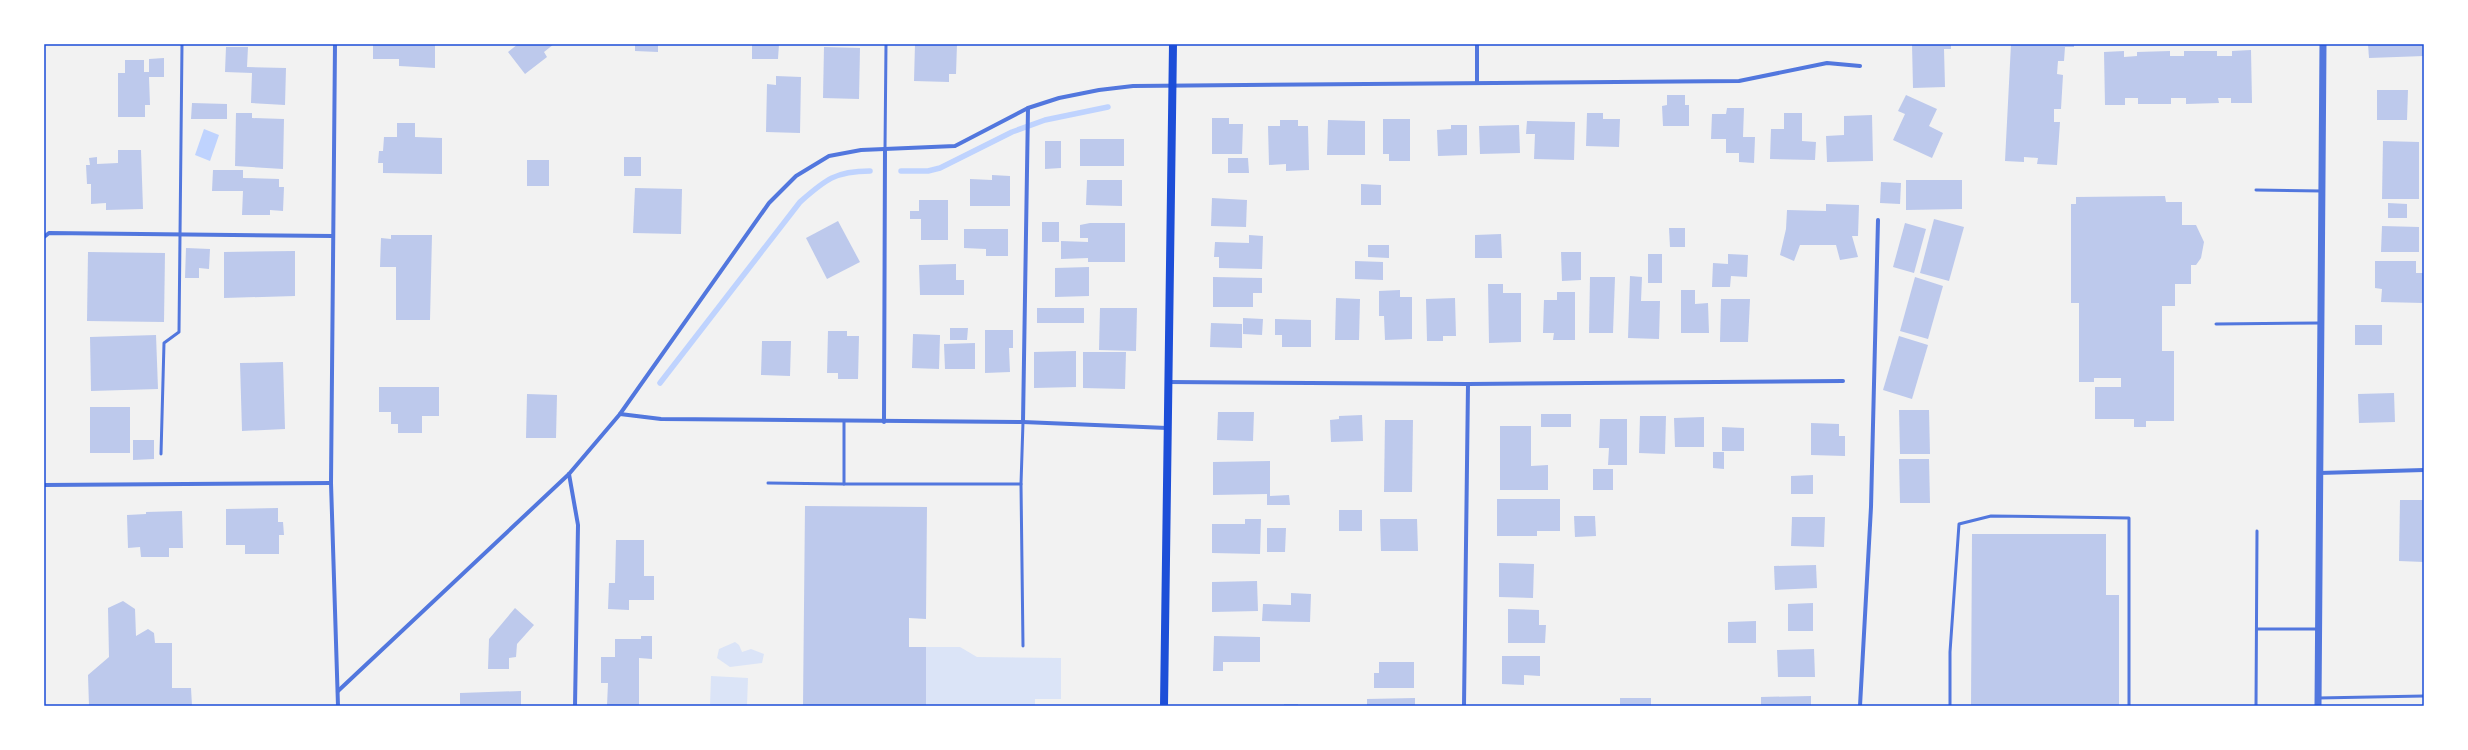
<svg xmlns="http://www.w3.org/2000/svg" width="2468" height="750" font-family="Inter,sans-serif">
  <rect width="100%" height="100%" fill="#f2f2f2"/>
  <!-- green -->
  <g fill="#dbe4f7">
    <path d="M735 642 739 645 742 652 751 649 764 654 762 663 730 667 717 658 719 649Z"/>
    <path d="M926 647H960L977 657 1061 658V699H1035V706H926Z"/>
    <path d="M711 676 748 678 747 706H710Z"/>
  </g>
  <!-- water -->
  <path fill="#bfd3fe" d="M204 129 219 135 210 161 195 155Z"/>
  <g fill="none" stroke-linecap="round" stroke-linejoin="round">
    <!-- stream -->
    <g stroke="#bfd3fe" stroke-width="5.5">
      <path d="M901 171H928L940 168 1012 132 1045 120 1108 107"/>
      <path d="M660 383 800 202C825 180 835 171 870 171"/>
    </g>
  </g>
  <!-- building -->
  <g fill="#bdc9ec">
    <path d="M373 44H435V68L399 66V59H373Z"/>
    <path d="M518 44H554L544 52 547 57 525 74 508 52Z"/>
    <path d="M635 44H658V52L635 51Z"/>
    <path d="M752 44H779L778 59H752Z"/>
    <path d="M915 44H957L956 74H949V82L914 81Z"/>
    <path d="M1912 44H1951V49H1944L1945 87 1913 88Z"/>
    <path d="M2011 44H2074V47H2065L2064 61H2058L2057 74 2063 75 2061 109H2054V122H2060L2057 165 2037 164 2038 158 2024 157V162L2005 161Z"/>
    <path d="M2368 44H2424V56L2369 58Z"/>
    <path d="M226 47H248L247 67 286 68 285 105 251 103 252 73 225 72Z"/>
    <path d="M824 47 860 48 859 99 823 98Z"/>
    <path d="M2251 50 2252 103H2231V98H2218L2219 103 2186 104V98H2171V104H2138V98H2125V105H2105L2104 52 2124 51V57L2137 56V52L2170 51V56H2184V51H2217V56H2232V51Z"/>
    <path d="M164 58V77H149L150 105H145V117H118V73H125V60H144V72H149V59Z"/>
    <path d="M776 76 801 77 800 133 766 132 767 84 776 85Z"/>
    <path d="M2377 90H2408L2407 120H2377Z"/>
    <path d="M1667 95H1685V105H1689V126H1663L1662 106 1667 105Z"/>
    <path d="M1906 95 1937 109 1929 126 1943 133 1932 158 1893 140 1905 114 1898 111Z"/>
    <path d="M192 103 227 104V119H191Z"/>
    <path d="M1727 108H1744L1743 137H1755L1754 163 1739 162V153H1726V139H1711L1712 114H1726Z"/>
    <path d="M236 113H252V118L284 119 283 169 235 166Z"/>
    <path d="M1587 113H1603V119H1620L1619 147 1586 146Z"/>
    <path d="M1784 113H1802V141L1816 142 1815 160 1770 159 1771 129H1784Z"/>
    <path d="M1872 115 1873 161 1827 162 1826 136 1844 135V116Z"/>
    <path d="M1212 118H1229V124H1243L1242 154H1212Z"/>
    <path d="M1383 119H1410V161H1389V154H1383Z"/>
    <path d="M1280 120H1298V126H1308L1309 170 1286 171V164L1269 165 1268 126H1280Z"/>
    <path d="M1328 120 1365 121V155H1327Z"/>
    <path d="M1527 121 1575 122 1574 160 1534 159 1535 134H1526Z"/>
    <path d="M397 123H415V137L442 138V174L383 173V163H378L379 151H383L384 137H397Z"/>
    <path d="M1451 125H1467V155L1438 156 1437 130 1451 129Z"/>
    <path d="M1519 125 1520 153 1480 154 1479 126Z"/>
    <rect x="1080" y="139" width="44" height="27"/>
    <path d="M1045 141H1061V168L1045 169Z"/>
    <path d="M2383 141 2419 142V199H2382Z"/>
    <path d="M118 150H141L143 209 106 210V203L91 204V184H87L86 165H90L89 158 97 157V164L118 163Z"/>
    <rect x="624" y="157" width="17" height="19"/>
    <path d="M1228 158H1248L1249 173H1228Z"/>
    <rect x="527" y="160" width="22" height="26"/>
    <path d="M213 170H243V178L279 179V187H284L283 211 270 210V215H242L243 191H212Z"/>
    <path d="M992 175 1010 176V206H970V179L992 180Z"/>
    <path d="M1087 180H1122V206L1086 205Z"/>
    <path d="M1906 180H1962V209L1906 210Z"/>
    <path d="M1881 182 1901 183 1900 204 1880 203Z"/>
    <path d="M1361 184 1381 185V205H1361Z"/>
    <path d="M635 188 682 189 681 234 633 233Z"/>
    <path d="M2165 196 2166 202H2182V225H2196L2204 242 2201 258 2196 265H2191V284H2175V306H2162V351H2174V421H2146V427H2134V419H2095V387H2121V378H2094V382H2079V303H2071V204H2076V197Z"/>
    <path d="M1212 198 1247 200 1246 227 1211 226Z"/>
    <path d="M919 200H948V240H921V219H910V211H919Z"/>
    <path d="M2388 203 2407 204V218H2388Z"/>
    <path d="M1826 204 1859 205 1858 236H1852L1858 257 1840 260 1836 245H1800L1794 261 1780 255 1786 229 1787 210 1826 211Z"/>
    <path d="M1934 219 1964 227 1949 281 1920 273Z"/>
    <path d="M838 221 860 262 827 279 806 238Z"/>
    <rect x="1042" y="222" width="17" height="20"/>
    <path d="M1090 223H1125V262H1088V258L1061 259V241L1088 242V238H1080V225Z"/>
    <path d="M1905 223 1926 229 1914 273 1893 267Z"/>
    <path d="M2382 226 2419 227V252H2381Z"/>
    <path d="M1669 228H1685V247H1670Z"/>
    <path d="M964 229H1008V256H986V249L964 248Z"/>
    <path d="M1501 234 1502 258H1475V235Z"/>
    <path d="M391 235H432L430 320H396V267H380L381 238 391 239Z"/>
    <path d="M1249 235 1263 236 1262 269 1219 268V257H1214L1215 242 1249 243Z"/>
    <path d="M1368 245H1389V258L1368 257Z"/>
    <path d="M186 248 210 249 209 269 199 268V278H185Z"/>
    <path d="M295 251V296L224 298V252Z"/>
    <path d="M88 252 165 253 164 322 87 321Z"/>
    <path d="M1561 252H1581V280L1562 281Z"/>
    <rect x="1648" y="254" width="14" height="29"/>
    <path d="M1728 254 1748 255 1747 277 1731 276 1730 287H1712L1713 263 1728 264Z"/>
    <path d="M1355 261 1383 262V280L1355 279Z"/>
    <path d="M2375 261H2416V273H2424V303L2381 302 2382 289 2375 288Z"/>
    <path d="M956 264V280H964V295H920L919 265Z"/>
    <path d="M1089 267V296L1055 297V268Z"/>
    <path d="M1630 276 1642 277 1641 301H1660L1659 339 1628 338Z"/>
    <path d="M1213 277 1262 278V293H1253V307H1213Z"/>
    <path d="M1590 277H1615L1613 333H1589Z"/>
    <path d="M1915 277 1943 286 1928 339 1900 331Z"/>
    <path d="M1488 284H1503V293H1521V342L1489 343Z"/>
    <path d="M1400 290V297H1412V339L1385 340 1384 316H1379V291Z"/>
    <path d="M1681 290H1695V304L1708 303 1709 333H1681Z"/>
    <path d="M1557 292H1575V340H1553L1554 333H1543L1544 300H1557Z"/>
    <path d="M1336 298 1360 299 1359 340H1335Z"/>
    <path d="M1455 298 1456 336H1443V341H1427L1426 299Z"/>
    <path d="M1721 299H1750L1748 342H1720Z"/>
    <rect x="1037" y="308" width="47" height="15"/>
    <path d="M1100 308H1137L1136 351 1099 350Z"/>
    <path d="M1243 318 1263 319 1262 335 1243 334Z"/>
    <path d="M1275 319 1311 320V347H1282V335H1275Z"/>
    <path d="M1211 323 1242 324V348L1210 347Z"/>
    <rect x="2355" y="325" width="27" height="20"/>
    <path d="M950 328H968L967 340H950Z"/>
    <path d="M985 330H1013V348H1009L1010 372 985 373Z"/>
    <path d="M828 331H847V336H859L858 379H838V373H827Z"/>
    <path d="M913 334 940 335 939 369 912 368Z"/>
    <path d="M156 335 158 389 91 391 90 337Z"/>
    <path d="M1899 336 1928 345 1912 399 1883 390Z"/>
    <path d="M762 341H791L790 376 761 375Z"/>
    <path d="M975 343V369H945L944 344Z"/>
    <path d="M1076 351V387L1034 388V352Z"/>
    <path d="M1083 352H1126L1125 389 1083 388Z"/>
    <path d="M283 362 285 429 242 431 240 363Z"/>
    <path d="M379 387H439V416H422V433H398V424H391V412H379Z"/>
    <path d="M2394 393 2395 422 2359 423 2358 394Z"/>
    <path d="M527 394 557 395 556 438H526Z"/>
    <rect x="90" y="407" width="40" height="46"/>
    <path d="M1899 410H1929L1930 454H1900Z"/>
    <path d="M1218 412H1254L1253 441 1217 440Z"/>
    <rect x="1541" y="414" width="30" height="13"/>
    <path d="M1362 415 1363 441 1331 442 1330 420 1339 419V416Z"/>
    <path d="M1640 416H1666L1665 454 1639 453Z"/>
    <path d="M1704 417V447H1675L1674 418Z"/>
    <path d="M1600 419H1627V465H1608L1609 448H1599Z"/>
    <path d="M1385 420H1413L1412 492H1384Z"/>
    <path d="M1811 423 1839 424V436H1845V456L1811 455Z"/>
    <path d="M1500 426H1531V466L1548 465V490H1500Z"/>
    <path d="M1722 427 1744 428V451H1722Z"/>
    <path d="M133 440H154V459L133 460Z"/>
    <path d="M1713 452H1724V469L1713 468Z"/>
    <path d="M1899 459H1929L1930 503H1900Z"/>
    <path d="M1270 461V496L1289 495 1290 505H1267V494L1213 495V462Z"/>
    <rect x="1593" y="469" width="20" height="21"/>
    <path d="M1813 475V494H1791V476Z"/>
    <path d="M1497 499H1560V531H1537V536H1497Z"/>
    <path d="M2400 500H2424V562L2399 561Z"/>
    <path d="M805 506 927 507 926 619 909 618V647H926V706H803Z"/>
    <path d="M278 508V522H283L284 535H279V554H245V545H226V509Z"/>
    <rect x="1339" y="510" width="23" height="21"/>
    <path d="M182 511 183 548H169V557H141L140 547 128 548 127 515 146 514V512Z"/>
    <path d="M1574 516H1595L1596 536 1575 537Z"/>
    <path d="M1792 517H1825L1824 547 1791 546Z"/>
    <path d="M1245 519H1261L1260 554 1212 553V524H1245Z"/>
    <path d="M1380 519H1417L1418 551H1381Z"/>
    <path d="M1267 528H1286L1285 552H1267Z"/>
    <path d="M1972 534H2106V595H2119V706H1971Z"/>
    <path d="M616 540H644V576H654V600H629V610L608 609 609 583H615Z"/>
    <path d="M1499 563 1534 564 1533 598 1499 597Z"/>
    <path d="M1816 565 1817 588 1775 590 1774 566Z"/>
    <path d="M1257 581 1258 611 1212 612V582Z"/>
    <path d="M1291 593 1311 594 1310 622 1262 621 1263 604 1291 605Z"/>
    <path d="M123 601 135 609 136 636 148 629 154 633 155 643H172V688H191L192 706H89L88 675 109 657 108 608Z"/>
    <path d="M1813 603V631H1788V604Z"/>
    <path d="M515 608 534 625 517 644 516 657 509 658V669H488L489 639Z"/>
    <path d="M1508 609 1539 610V625H1546L1545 643H1508Z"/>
    <path d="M1756 621V643H1728V622Z"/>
    <path d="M641 636H652V659L639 658V706H607L608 683H601V657H615V639H641Z"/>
    <path d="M1214 636 1260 637V662H1223V671H1213Z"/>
    <path d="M1814 649 1815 677H1778L1777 650Z"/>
    <path d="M1502 656H1540V676L1524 675V685L1502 684Z"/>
    <path d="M1379 662H1414V688H1374V673H1379Z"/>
    <path d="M521 691V706H460V693Z"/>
    <path d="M1811 696V706H1761V697Z"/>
    <path d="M1415 698V706H1367V699Z"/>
    <rect x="1620" y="698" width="31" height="8"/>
    <rect x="1284" y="704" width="14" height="2"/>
  </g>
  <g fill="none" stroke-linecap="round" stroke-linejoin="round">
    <!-- service -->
    <g stroke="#5277de" stroke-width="3">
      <path d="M885 149 886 44"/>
      <path d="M2256 190 2322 191"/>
      <path d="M2216 324 2320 323"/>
      <path d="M844 421V484H1021"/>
      <path d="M1023 422 1021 484 1023 646"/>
      <path d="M161 454 164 343 179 332 182 44"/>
      <path d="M768 483 844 484"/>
      <path d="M2257 629H2318"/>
      <path d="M2318 698 2424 696"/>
      <path d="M1950 706V652L1959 524 1991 516 2129 518V706"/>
      <path d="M2256 706 2257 531"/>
    </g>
    <!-- minor -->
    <g stroke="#5277de" stroke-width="4">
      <path d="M335 44 331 483 338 706"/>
      <path d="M1477 82V44"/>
      <path d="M44 237 49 233 333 236"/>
      <path d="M1168 382 1468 384 1843 381"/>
      <path d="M620 414 661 419 1023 422 1167 428"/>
      <path d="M884 422 885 149"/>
      <path d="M1023 422 1028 108"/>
      <path d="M2319 473 2424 470"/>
      <path d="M569 474 578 525 575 706"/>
      <path d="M44 485 331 483"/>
      <path d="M338 691 569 474 620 414 769 203 796 176 829 156 861 150 955 146 1028 108 1059 98 1099 90 1133 86 1739 81 1827 63 1860 66"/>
      <path d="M1464 706 1468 384"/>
      <path d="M1860 706 1871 507 1878 220"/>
    </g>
    <!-- tertiary -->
    <path stroke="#5277de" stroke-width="7" d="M2318 706 2323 44"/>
    <!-- secondary -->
    <path stroke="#1d4ed8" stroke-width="8" d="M1164 706 1173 44"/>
  </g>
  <!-- border -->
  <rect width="2468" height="750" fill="none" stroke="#ffffff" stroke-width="90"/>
  <rect x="45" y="45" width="2378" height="660" fill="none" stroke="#1d4ed8" stroke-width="1.5"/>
</svg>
